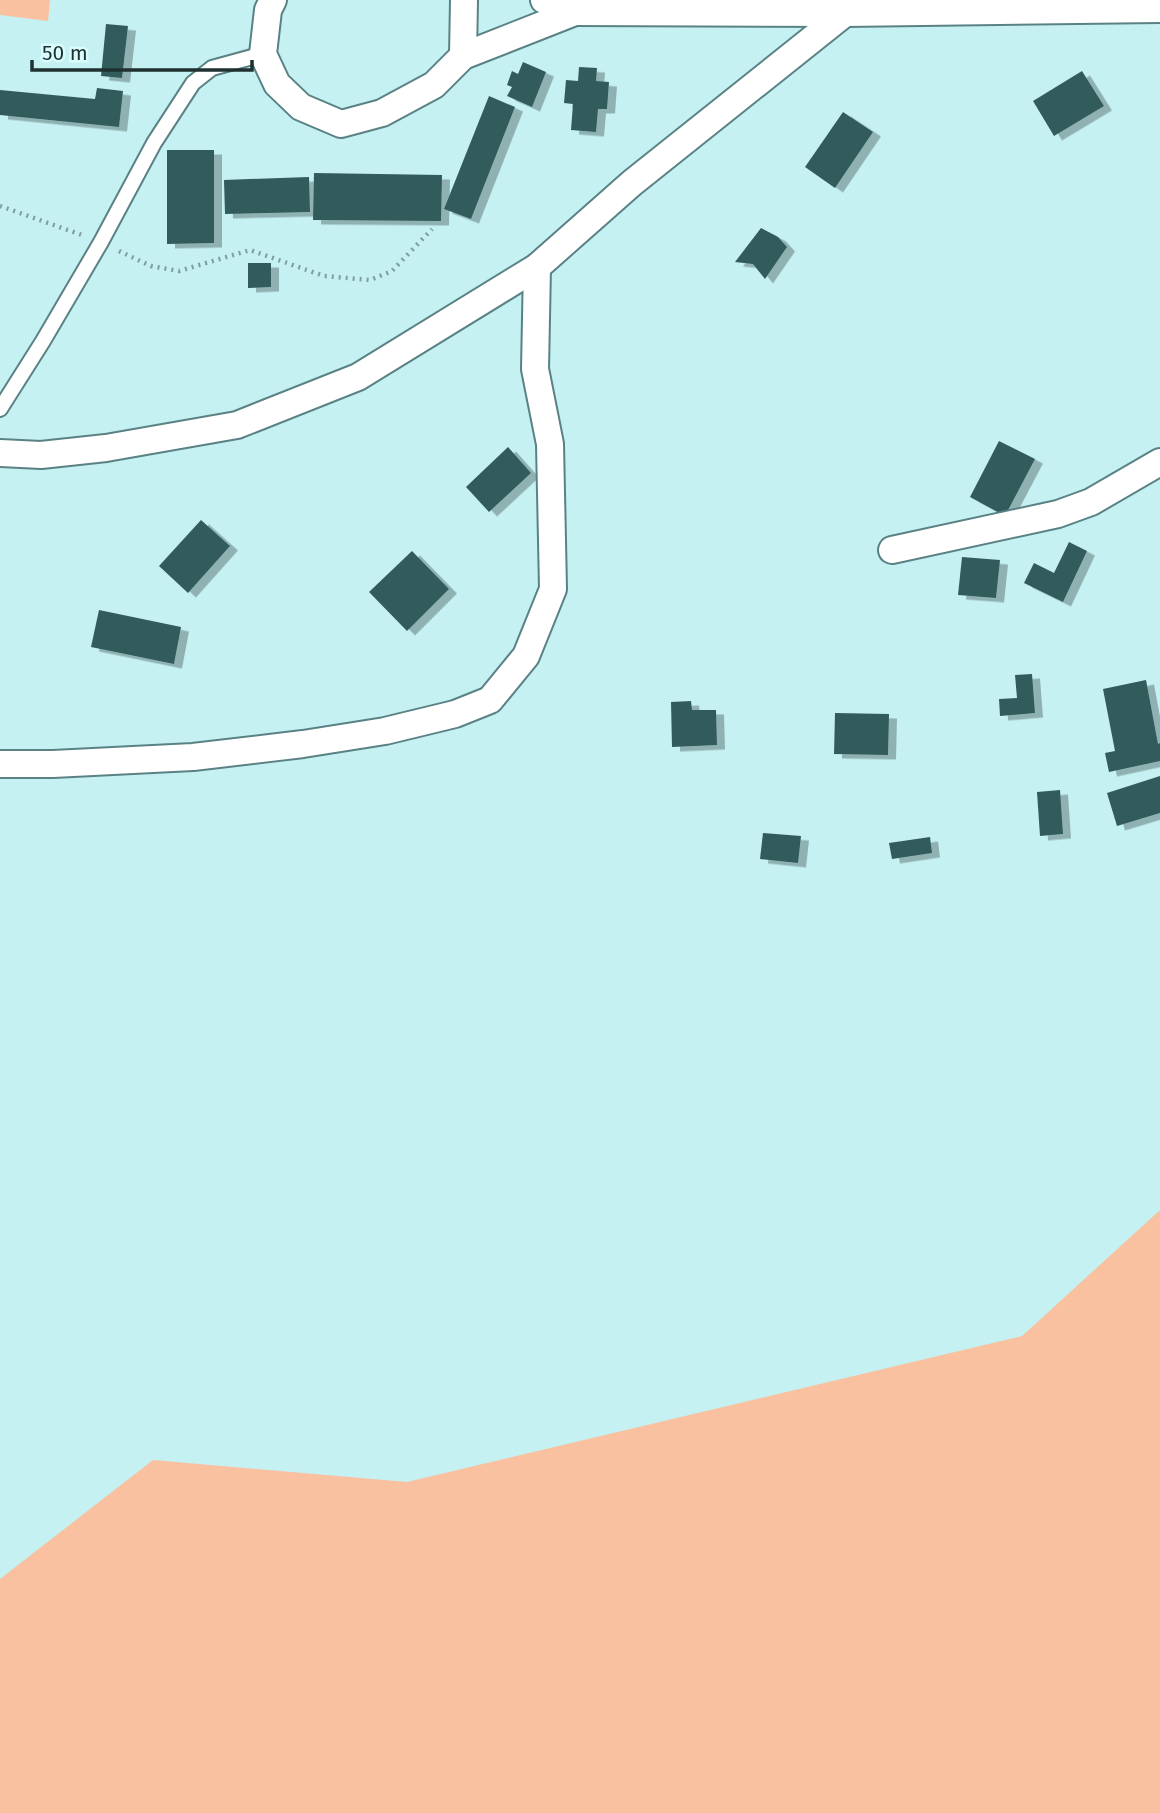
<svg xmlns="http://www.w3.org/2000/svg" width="1160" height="1813" font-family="'Fira Sans',sans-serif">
  <defs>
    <filter id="shadow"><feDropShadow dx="8" dy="4.5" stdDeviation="0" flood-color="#0004"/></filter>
  </defs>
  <rect width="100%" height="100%" fill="#c5f1f2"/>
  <!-- green -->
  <g fill="#f9c1a0">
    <path d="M0 0H50L48 21 0 15Z"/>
    <path d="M1160 1210V1813H0V1579L153 1460 407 1482 1022 1336Z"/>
  </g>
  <!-- building -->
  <g fill="#335b5c" filter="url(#shadow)">
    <path d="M106 24 128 26 122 78 101 76Z"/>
    <path d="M523 62 546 72 532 107 507 96 512 87 507 85 512 71 518 74Z"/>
    <path d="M579 67 597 68 596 81 609 82 607 109H598L596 132 571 130 573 104 564 103 566 80 578 81Z"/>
    <path d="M1082 71 1104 106 1054 136 1033 101Z"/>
    <path d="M97 88 123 91 119 127 0 115V90L95 99Z"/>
    <path d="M489 96 515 107 471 219 444 209Z"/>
    <path d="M843 112 873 132 835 188 805 167Z"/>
    <path d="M167 150H214V243L167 244Z"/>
    <path d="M314 173 442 175 441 221 313 220Z"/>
    <path d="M309 177 310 212 225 214 224 180Z"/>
    <path d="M761 228 778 237 787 247 765 279 753 264 735 262Z"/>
    <path d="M248 263H271V287L248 288Z"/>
    <path d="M999 441 1035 459 1005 516 970 497Z"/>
    <path d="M508 447 531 473 489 512 466 487Z"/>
    <path d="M201 520 230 546 188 593 159 566Z"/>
    <path d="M1069 542 1087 551 1063 602 1024 583 1034 563 1054 573Z"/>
    <path d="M412 551 449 589 407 631 369 592Z"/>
    <path d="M962 557 1000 560 996 598 958 595Z"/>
    <path d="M99 610 181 627 174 664 91 647Z"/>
    <path d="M1032 674 1035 713 1000 716 999 699 1017 698 1015 675Z"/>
    <path d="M1146 680 1158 744 1160 743V761L1109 772 1105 753 1115 751 1103 689Z"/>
    <path d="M691 701 692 710H716L717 745 672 747 671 702Z"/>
    <path d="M835 713 889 714 888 755 834 754Z"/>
    <path d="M1160 776V813L1117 826 1107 793Z"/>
    <path d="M1060 790 1063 834 1040 836 1037 792Z"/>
    <path d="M763 833 801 836 798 863 760 859Z"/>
    <path d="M930 837 932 853 892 859 889 843Z"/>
  </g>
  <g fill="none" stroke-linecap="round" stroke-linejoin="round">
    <defs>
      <path id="service" d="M0 409 43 341 101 242 154 143 193 83 212 68 263 54"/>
      <g id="minor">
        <path d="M273 0 268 10 263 54 277 84 301 107 341 124 382 113 434 85 463 56 575 12"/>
        <path d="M544 0 575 12 845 13 1160 9"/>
        <path d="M463 56 464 0"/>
        <path d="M0 453 41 455 106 448 237 425 358 377 537 267 632 183 845 13"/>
        <path d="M892 550 1058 514 1091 502 1160 462"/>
        <path d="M0 764H53L193 757 303 744 385 731 455 714 490 700 526 656 553 589 550 444 535 369 537 267"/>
      </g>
    </defs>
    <!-- service casing -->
    <use href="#service" stroke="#5a8284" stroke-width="18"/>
    <!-- minor casing -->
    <use href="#minor" stroke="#5a8284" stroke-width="30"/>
    <!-- path -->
    <g stroke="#7e9e9f" stroke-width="4.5" stroke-dasharray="2 5" stroke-linecap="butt">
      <path d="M0 206 82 235"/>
      <path d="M119 251 151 266 179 271 250 250 324 276 370 280 392 271 432 229"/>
    </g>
    <!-- service -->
    <use href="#service" stroke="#fff" stroke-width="14"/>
    <!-- minor -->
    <use href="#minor" stroke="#fff" stroke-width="26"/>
  </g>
  <!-- scale -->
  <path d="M32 60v10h220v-10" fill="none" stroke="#1f3030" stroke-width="3.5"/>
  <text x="42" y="60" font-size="21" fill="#1f3030" stroke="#d9fcfd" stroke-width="5" paint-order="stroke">50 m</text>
</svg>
